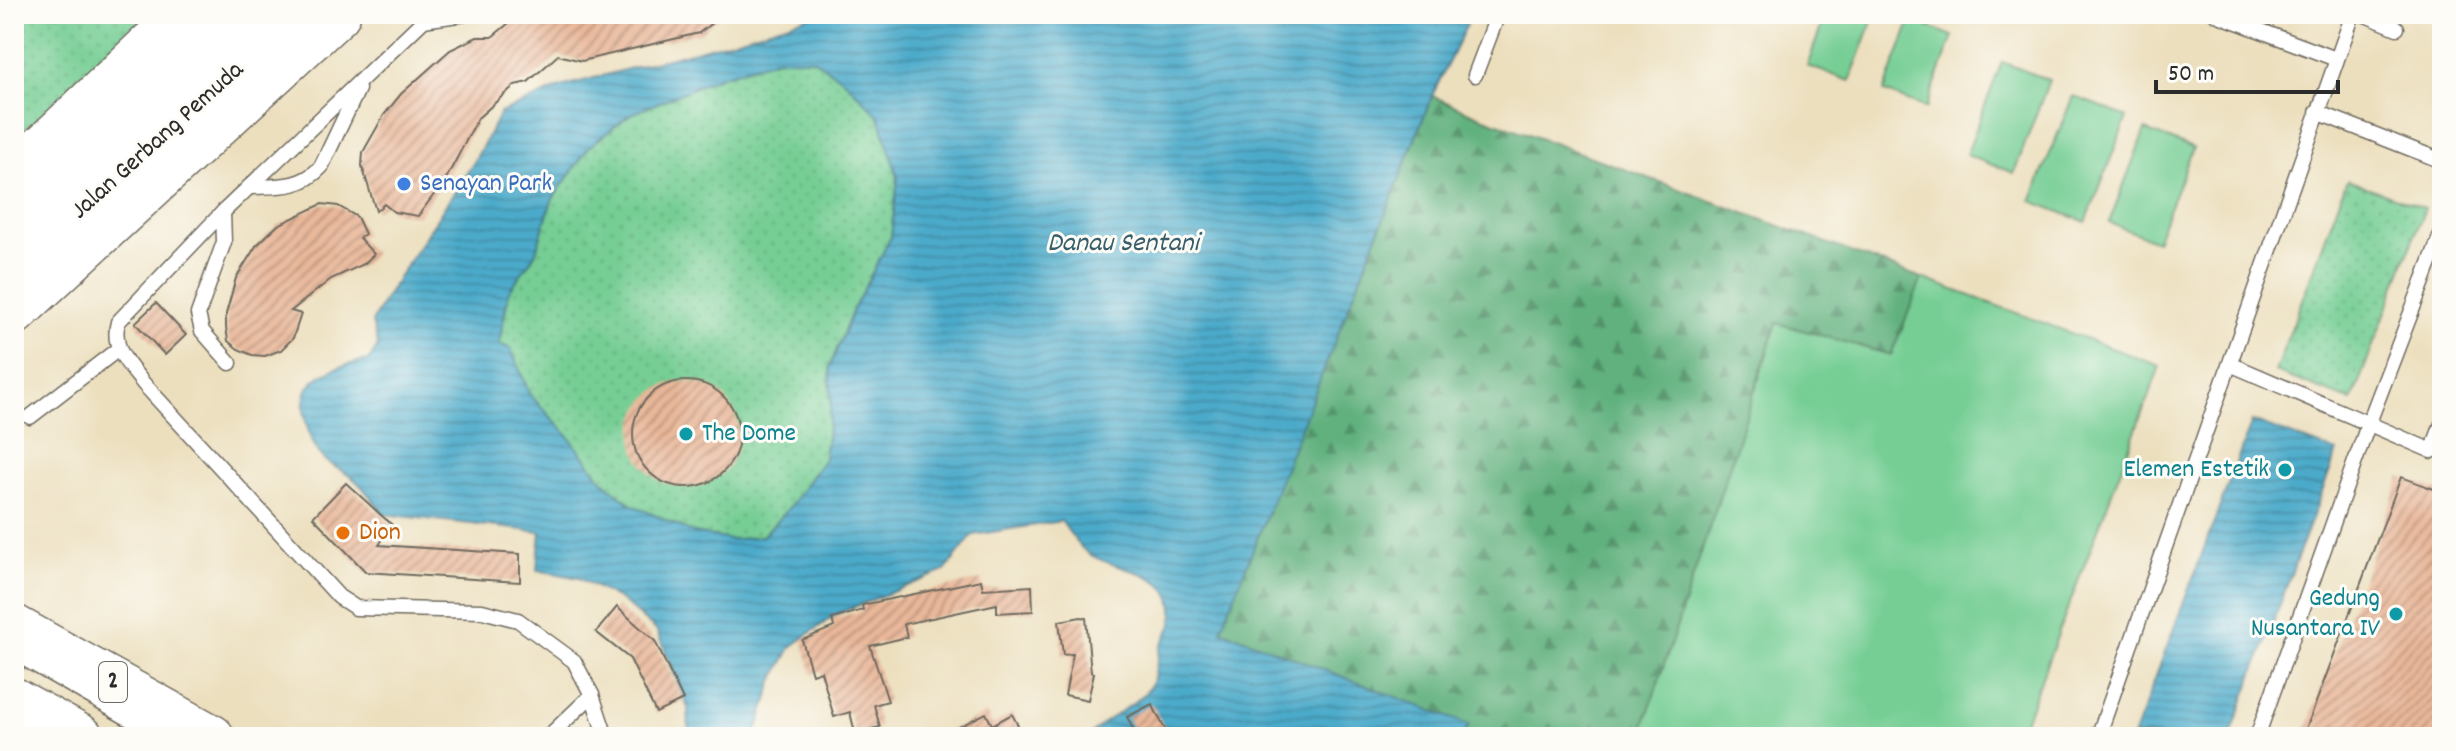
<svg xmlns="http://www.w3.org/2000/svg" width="2456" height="751" font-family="Dekko,sans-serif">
  <defs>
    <pattern id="forest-firs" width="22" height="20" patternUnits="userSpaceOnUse" patternTransform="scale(2)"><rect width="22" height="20" fill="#60b17e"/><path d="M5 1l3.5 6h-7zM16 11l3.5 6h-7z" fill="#4f9067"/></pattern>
    <pattern id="park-dots" width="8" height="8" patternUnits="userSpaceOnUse" patternTransform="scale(2)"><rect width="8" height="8" fill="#76ce94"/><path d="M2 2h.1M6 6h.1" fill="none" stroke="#66b180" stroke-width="1.8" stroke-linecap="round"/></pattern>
    <pattern id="water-rules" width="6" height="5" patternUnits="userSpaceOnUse" patternTransform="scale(2)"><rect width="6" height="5" fill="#4baaca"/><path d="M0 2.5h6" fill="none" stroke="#3f8ba4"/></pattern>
    <pattern id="building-hatch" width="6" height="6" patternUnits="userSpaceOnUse" patternTransform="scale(2)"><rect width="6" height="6" fill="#e9b799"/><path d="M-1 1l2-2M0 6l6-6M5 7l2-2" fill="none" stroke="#bd957d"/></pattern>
  </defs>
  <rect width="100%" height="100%" fill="#fdfcf7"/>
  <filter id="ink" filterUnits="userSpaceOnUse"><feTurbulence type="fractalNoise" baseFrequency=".0125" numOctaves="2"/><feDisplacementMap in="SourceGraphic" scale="16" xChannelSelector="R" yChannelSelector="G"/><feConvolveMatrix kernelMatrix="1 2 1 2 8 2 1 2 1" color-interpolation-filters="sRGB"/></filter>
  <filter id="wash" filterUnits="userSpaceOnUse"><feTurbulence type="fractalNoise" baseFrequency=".006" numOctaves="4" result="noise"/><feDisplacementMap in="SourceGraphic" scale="32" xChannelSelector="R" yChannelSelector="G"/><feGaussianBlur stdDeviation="1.8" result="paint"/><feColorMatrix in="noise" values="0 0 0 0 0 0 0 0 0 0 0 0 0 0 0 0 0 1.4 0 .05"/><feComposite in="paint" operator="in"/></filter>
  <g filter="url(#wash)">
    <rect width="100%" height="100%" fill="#ecdfbe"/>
    <!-- grass -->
    <g fill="#76ce94" stroke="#507c60" stroke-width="2">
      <path d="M1826 14H1875L1850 81 1807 66Z"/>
      <path d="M1911 20 1953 36 1926 108 1884 92Z"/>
      <path d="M2002 62 2049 80 2014 173 1966 155Z"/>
      <path d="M2073 96 2127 117 2086 222 2031 201Z"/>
      <path d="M2145 130 2193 148 2156 241 2109 223Z"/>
      <path d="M1922 278 2160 366 2019 737H1640L1777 322 1891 355Z"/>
    </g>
    <!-- forest -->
    <path fill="url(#forest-firs)" stroke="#466e54" stroke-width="2" d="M1432 96 1479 116 1922 278 1891 355 1777 323 1640 737H1462L1468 726 1220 631Z"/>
    <!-- park -->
    <g fill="url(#park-dots)" stroke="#507c60" stroke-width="2">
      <path d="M14 14H149L14 142Z"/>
      <path d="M777 59H813L845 81 879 116 898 178 891 237 852 312 830 367 831 406 824 459 789 508 762 536 731 540 694 533 630 504 602 480 567 434 530 395 511 349 499 344 509 291 535 254 552 200 589 147 629 115 721 76Z"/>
      <path d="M2347 180 2425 208 2352 401 2275 372Z"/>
    </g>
    <!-- water -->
    <g fill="url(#water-rules)" stroke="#3b6a7a" stroke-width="2" fill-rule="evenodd">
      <path d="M818 14H1472L1432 96 1221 630 1469 725 1462 737H1089C1104 718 1129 710 1146 692 1158 679 1155 661 1161 646 1165 638 1170 631 1172 624 1183 568 1122 575 1089 554 1078 547 1069 531 1061 521L973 535 945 571 837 614 792 646 774 679 755 737H689L688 707 657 631 622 601 579 578 537 570 541 532 384 514C375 503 366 490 356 481 346 471 330 467 321 456 309 440 294 398 313 382 327 369 351 363 369 360L378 346 372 322 387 295 474 162 500 113 561 87 728 42ZM777 59H813L845 81 879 116 898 178 891 237 852 312 830 367 831 406 824 459 789 508 763 536 731 540 694 533 630 504 602 480 567 434 530 395 511 349 499 344 509 291 535 254 552 200 589 147 629 115 721 76Z"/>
      <path d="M2252 421 2337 452 2230 737H2133Z"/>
    </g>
    <g id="blocks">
      <!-- building -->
      <g fill="url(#building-hatch)">
        <path d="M520 14H723L699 33 582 61 558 55 528 82 515 85 478 118 447 177 418 216 394 212 384 204 376 211 362 166 363 152 384 115 401 94 450 50 477 37H492Z"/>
        <path d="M322 204 338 206 357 217 365 234 359 238 374 254 364 264 331 279 291 311 301 314 293 338 281 350 265 356 252 355 238 349 228 341 226 327V314L236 278 256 246 278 225Z"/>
        <path d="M156 303 186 335 165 355 135 323Z"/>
        <circle cx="686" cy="434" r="53"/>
        <path d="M2401 477 2442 492V737H2303Z"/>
        <path d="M346 483 392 525 379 545 520 554V582L366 572 313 517Z"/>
        <path d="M981 580 983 589 1032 586 1033 611 997 613V604L904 624 907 637 870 646 888 701 874 705 880 727 855 733 850 712 834 717 821 671 812 674 802 640 834 627 832 619 863 610 862 605Z"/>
        <path d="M617 607 655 641 683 700 656 713 630 659 596 632Z"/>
        <path d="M1081 617 1086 618 1091 672 1094 673 1088 700 1065 695 1073 654 1063 655 1059 621Z"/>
        <path d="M1152 704 1169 737H1137L1127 717Z"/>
        <path d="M986 713 992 725 1012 714 1024 737H939Z"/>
      </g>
    </g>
  </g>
  <g filter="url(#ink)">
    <use href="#blocks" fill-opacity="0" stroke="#6f6a5e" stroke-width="2"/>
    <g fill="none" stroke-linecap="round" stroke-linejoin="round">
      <defs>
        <g id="service">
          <path d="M430 14 223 212 118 322C111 348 128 364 143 383L339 597 356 608 482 611 518 620 574 661 592 695 606 737"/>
          <path d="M2216 14 2336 59"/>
          <path d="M2363 14 2397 28"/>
          <path d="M423 20 465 14"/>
          <path d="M1475 75 1498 14"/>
          <path d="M2317 112 2442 161"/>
          <path d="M249 187C277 186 301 189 321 167L358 89"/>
          <path d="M223 212 224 242 198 314 202 331 230 363"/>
          <path d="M2230 364 2432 451 2442 424"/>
          <path d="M30 417 117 350"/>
          <path d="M14 653 161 737"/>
          <path d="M548 737 592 695"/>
          <path d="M2098 737 2353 14"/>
          <path d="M2257 737 2368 425 2442 232"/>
        </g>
        <g id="primary">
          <path d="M14 221 144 97 237 14"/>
          <path d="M14 273 211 89 304 14"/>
        </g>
        <g id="trunk">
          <path d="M14 174 152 43 190 14"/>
          <path d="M14 313 338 14"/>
          <path d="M14 627 212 737"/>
        </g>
        <path id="motorway" d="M14 700 81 737"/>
      </defs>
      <!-- service casing -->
      <use href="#service" stroke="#6f6a5e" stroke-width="17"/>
      <!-- primary casing -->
      <use href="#primary" stroke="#6f6a5e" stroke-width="47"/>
      <!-- trunk casing -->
      <use href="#trunk" stroke="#6f6a5e" stroke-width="47"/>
      <!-- motorway casing -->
      <use href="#motorway" stroke="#6f6a5e" stroke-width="47"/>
      <!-- service -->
      <use href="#service" stroke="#fff" stroke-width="14"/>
      <!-- primary -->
      <use href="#primary" stroke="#fff" stroke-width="44"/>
      <!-- trunk -->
      <use href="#trunk" stroke="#fff" stroke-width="44"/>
      <!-- motorway -->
      <use href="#motorway" stroke="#fff" stroke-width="44"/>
    </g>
  </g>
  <!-- markers -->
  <circle fill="#3f7fe0" stroke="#fdfcf7" stroke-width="3" cx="404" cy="184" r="8"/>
  <g fill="#0f9aa8" stroke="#fdfcf7" stroke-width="3">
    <circle cx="686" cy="434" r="8"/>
    <circle cx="2285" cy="470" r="8"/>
    <circle cx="2396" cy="614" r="8"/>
  </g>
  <circle fill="#e8710a" stroke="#fdfcf7" stroke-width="3" cx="343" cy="533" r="8"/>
  <g text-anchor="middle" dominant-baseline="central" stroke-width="6" stroke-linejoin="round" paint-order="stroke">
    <!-- shield labels -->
    <rect fill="#fdfcf7" stroke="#6a6a68" stroke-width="2" x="99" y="662" width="28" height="40" rx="6"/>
    <g font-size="24" font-weight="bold" fill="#2b2b2b">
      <text x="113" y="682">2</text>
    </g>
    <!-- street labels -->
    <g font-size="26" fill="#2b2b2b" stroke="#fdfcf7">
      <text transform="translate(158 141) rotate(-42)">Jalan Gerbang Pemuda</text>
    </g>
    <!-- shop labels -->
    <g font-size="26" fill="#366cbe" stroke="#fdfcf7" text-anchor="start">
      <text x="420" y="184">Senayan Park</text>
    </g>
    <!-- culture labels -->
    <g font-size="26" fill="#0d838f" stroke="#fdfcf7" text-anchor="end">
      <text x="702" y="434" text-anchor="start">The Dome</text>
      <text x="2269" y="470">Elemen Estetik</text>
      <text x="2380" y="599">Gedung<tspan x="2380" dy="30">Nusantara IV</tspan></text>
    </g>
    <!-- food labels -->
    <g font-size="26" fill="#c56008" stroke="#fdfcf7" text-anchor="start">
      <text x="359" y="533">Dion</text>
    </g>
    <!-- water labels -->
    <g font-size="28" font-style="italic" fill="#385e6b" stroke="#fdfcf7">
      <text x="1123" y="245">Danau Sentani</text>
    </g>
  </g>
  <!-- margin -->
  <rect width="2456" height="751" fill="none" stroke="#fdfcf7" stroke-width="48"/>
  <!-- scale -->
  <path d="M2156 80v12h182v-12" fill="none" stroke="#2b2b2b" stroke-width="4"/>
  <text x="2168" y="80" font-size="24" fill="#2b2b2b" stroke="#fdfcf7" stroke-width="6" paint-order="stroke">50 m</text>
</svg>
